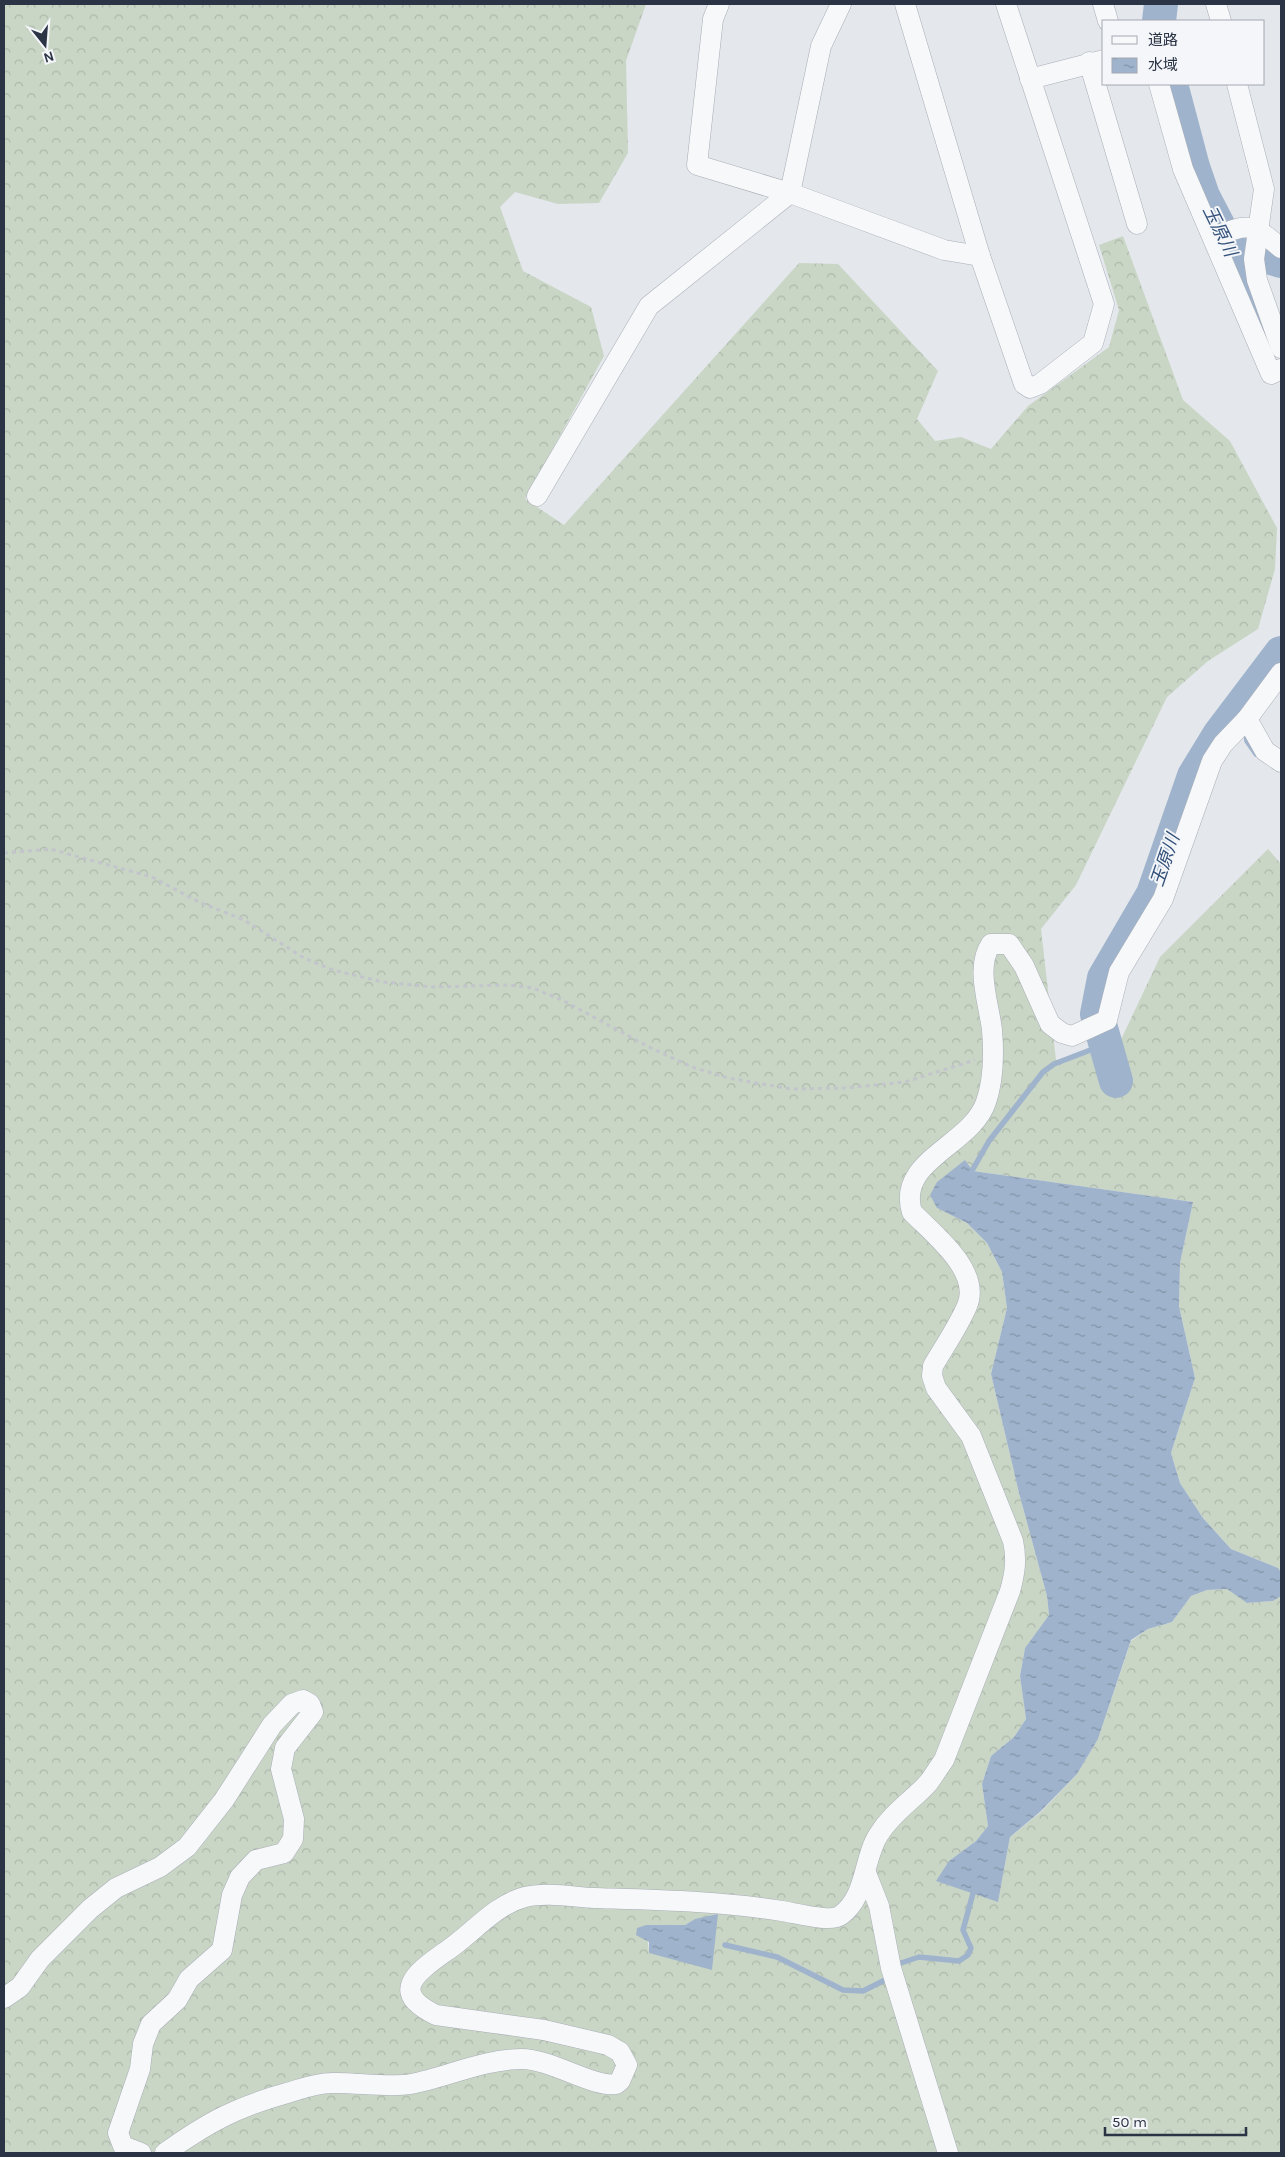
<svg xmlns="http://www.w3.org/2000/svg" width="1285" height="2157" font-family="Karla,'Noto Sans JP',sans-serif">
  <defs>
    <pattern id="forest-crowns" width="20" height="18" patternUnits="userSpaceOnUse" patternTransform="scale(1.25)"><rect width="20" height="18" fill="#c9d6c5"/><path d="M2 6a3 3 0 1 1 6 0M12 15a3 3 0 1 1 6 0" fill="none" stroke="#adb8ab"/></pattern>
    <pattern id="water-ripples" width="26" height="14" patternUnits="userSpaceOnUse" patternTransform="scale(1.25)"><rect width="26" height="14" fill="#9fb4cc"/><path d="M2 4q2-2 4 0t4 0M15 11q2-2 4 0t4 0" fill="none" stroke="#8293a7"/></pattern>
  </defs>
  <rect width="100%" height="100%" fill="#e4e7ec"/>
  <!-- forest -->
  <path fill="url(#forest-crowns)" fill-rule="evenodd" d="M4 4H646L626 61 628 153 599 203 558 204 515 192 500 207 523 271 591 307 604 356 525 499 564 525 799 263 838 264 938 371 917 419 935 441 961 437 991 449 1028 406 1109 347 1119 310 1099 245 1123 236 1183 400 1230 441 1277 528 1275 569 1258 629 1208 661 1167 697 1076 885 1041 929 1056 1060 1117 1048 1160 957 1268 849 1281 864V1572L1278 1568 1231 1549 1203 1518 1180 1483 1171 1453 1195 1378 1179 1306 1180 1263 1193 1202 973 1171 965 1160 937 1208 967 1223 987 1243 1002 1272 1007 1308 991 1374 1019 1493 1047 1596 1049 1615 1025 1648 1020 1676 1026 1719 1014 1737 991 1756 982 1784 988 1826 976 1841 949 1861 998 1901 1010 1837 1042 1811 1077 1774 1098 1739 1131 1641 1148 1629 1172 1622 1191 1596 1207 1590 1227 1589 1248 1603 1273 1601 1281 1596V2153H4ZM695 1919 649 1953 646 1925H685Z"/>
  <!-- water -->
  <g fill="url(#water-ripples)">
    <path d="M965 1160 973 1171 1193 1202 1180 1263 1179 1306 1195 1378 1171 1453 1180 1483 1203 1518 1231 1549 1278 1568 1281 1572V1596L1273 1601 1247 1603 1227 1589 1207 1590 1191 1596 1172 1622 1148 1629 1131 1640 1098 1739 1077 1774 1041 1811 1010 1837 998 1902 936 1881 949 1861 976 1841 988 1826 982 1784 991 1756 1014 1737 1026 1719 1020 1676 1025 1648 1049 1615 1047 1596 1019 1493 991 1374 1007 1308 1002 1272 987 1243 967 1223 937 1208 930 1195 937 1182Z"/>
    <path d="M718 1914 712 1970 649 1953V1942L636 1935 637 1928 646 1925H685L695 1919Z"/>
  </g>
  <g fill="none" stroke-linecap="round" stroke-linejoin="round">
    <!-- stream -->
    <g stroke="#9fb4cc" stroke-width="5.5">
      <path d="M1246 734 1247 741 1256 754"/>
      <path d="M969 1176 989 1141 1043 1072 1054 1064 1106 1044"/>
      <path d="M725 1945 777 1957 843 1990 863 1991 885 1980"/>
      <path d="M901 1963 919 1957 959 1961 968 1955 971 1948 963 1930 975 1886"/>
    </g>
    <!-- river -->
    <g stroke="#9fb4cc" stroke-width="34">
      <path d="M1159 21 1161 4"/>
      <path d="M1171 84 1193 167 1203 196 1229 246 1259 324"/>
      <path d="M1229 246C1246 252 1264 255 1281 261"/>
      <path d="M1116 1081 1097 1014 1104 978 1153 894 1194 776 1219 735 1281 653"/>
    </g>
    <defs>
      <g id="minor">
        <path d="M719 4 713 19 697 165 790 193 944 250 980 256"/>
        <path d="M905 4 980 256 1024 384 1030 388 1040 384 1093 343 1104 304 1006 4"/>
        <path d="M1103 4 1108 21"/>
        <path d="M1216 4 1221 21"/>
        <path d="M1089 62 1137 224"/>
        <path d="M1030 79 1104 60"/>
        <path d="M1159 84 1183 169 1271 374 1281 369"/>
        <path d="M1237 84 1264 189 1254 259 1257 280 1281 348"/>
        <path d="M1213 237C1250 223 1251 223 1281 248"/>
        <path d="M537 496 649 306 790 193 821 46 841 4"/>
        <path d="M1247 719 1265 751 1281 762"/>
        <path d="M866 1873 879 1906 891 1968 948 2153"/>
        <path d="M4 1998 20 1987 40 1959 90 1909 116 1888 160 1867 187 1847 224 1800 272 1725 292 1704 303 1700 310 1704 313 1712 285 1748 281 1769 294 1819 293 1839 284 1853 256 1860 240 1877 232 1895 222 1950 189 1979 177 2000 151 2024 143 2044 140 2069 118 2133 123 2146 141 2153"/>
        <path d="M165 2153C207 2123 236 2107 287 2093 301 2089 316 2083 331 2083 355 2082 388 2088 411 2084 447 2077 484 2059 522 2059 551 2059 594 2088 616 2084L620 2081 627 2065 620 2052 608 2045 544 2030 436 2015C388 1992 417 1972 445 1952 471 1935 494 1905 525 1897 546 1892 573 1897 594 1898 657 1900 719 1901 782 1911 796 1913 831 1923 841 1915 867 1896 863 1858 879 1834 892 1813 913 1800 929 1782 934 1775 939 1767 944 1760L1010 1591C1015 1573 1017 1559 1013 1541L971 1436 936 1388 932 1376 933 1366C944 1347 958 1327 967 1306 982 1271 933 1234 912 1212 896 1160 971 1146 986 1102 994 1079 994 1054 992 1030 989 1004 975 967 991 944H1009L1024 966 1050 1024 1062 1033 1072 1036 1107 1020 1119 972 1163 899 1212 761 1223 744 1247 719 1281 673"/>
      </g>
    </defs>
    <!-- minor casing -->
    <use href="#minor" stroke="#a9aeb7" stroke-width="21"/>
    <!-- path -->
    <path stroke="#c2c5cb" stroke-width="3" stroke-dasharray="4 4" stroke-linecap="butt" d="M4 853 50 849 152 877 199 902 244 920 304 958 333 970 383 982 433 987 508 985 533 988 564 1001 649 1047 692 1067 728 1078 791 1089 846 1088 905 1082 975 1060"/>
    <!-- minor -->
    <use href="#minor" stroke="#f7f8fa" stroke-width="20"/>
  </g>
  <g text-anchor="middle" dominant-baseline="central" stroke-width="4" stroke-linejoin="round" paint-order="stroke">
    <!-- water labels -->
    <g font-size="18" font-style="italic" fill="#34527a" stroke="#f4f6f9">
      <text transform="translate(1220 231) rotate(64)">玉原川</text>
      <text transform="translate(1165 860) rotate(-71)">玉原川</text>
    </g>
  </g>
  <!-- border -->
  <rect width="1285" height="2157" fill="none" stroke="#2b3445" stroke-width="10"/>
  <!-- legend -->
  <rect x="1102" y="20" width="162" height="65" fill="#f4f6f9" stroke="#a4a8b1"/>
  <rect x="1112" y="36" width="25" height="8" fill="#f7f8fa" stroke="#a4a8b1"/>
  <text x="1148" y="45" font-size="15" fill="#2b3445">道路</text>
  <rect x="1112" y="58" width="25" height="15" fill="url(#water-ripples)" stroke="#a4a8b1"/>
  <text x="1148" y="70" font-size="15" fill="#2b3445">水域</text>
  <!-- north arrow -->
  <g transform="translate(45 45) rotate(163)" stroke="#f4f6f9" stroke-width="4" paint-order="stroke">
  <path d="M0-4L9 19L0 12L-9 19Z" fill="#2b3445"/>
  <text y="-8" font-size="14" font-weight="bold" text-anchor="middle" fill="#2b3445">N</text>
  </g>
  <!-- scale -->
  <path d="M1105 2127v8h141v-8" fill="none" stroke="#2b3445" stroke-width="2.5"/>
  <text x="1112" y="2127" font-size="15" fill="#2b3445" stroke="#f4f6f9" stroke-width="4" paint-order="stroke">50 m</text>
</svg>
